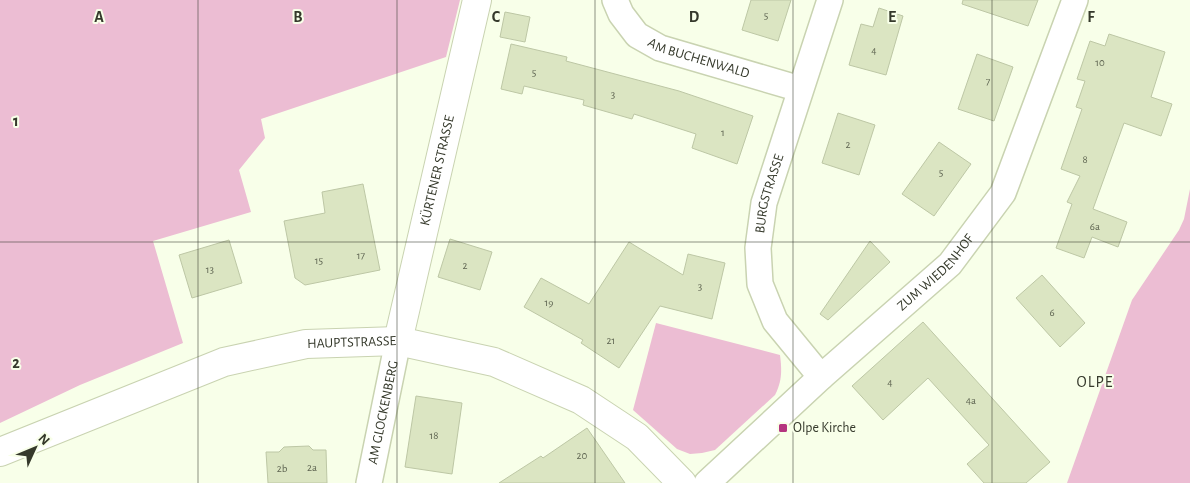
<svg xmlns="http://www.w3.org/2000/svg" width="1190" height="483" font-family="'Alegreya Sans',sans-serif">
  <rect width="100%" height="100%" fill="#f8ffe9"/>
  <!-- green -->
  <g fill="#ecbdd3">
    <path d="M0 0H460L446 57 261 119 265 138 239 170 251 212 153 241 183 343 80 385 0 423Z"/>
    <path d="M1190 189V483H1067L1132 300 1179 230 1184 219Z"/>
    <path d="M656 323 780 355C782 371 782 381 775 395L715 450 702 453 690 454 677 449 633 410Z"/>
  </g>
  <!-- building -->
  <g fill="#dbe5c2" stroke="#bdc7a5">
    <path d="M751 0H791L778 41 742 30Z"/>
    <path d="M963 0H1038L1028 26 962 4Z"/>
    <path d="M879 8 903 16 886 75 849 65 861 24 873 27Z"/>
    <path d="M505 12 530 17 525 42 500 37Z"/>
    <path d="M1109 34 1165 52 1151 97 1172 104 1161 136 1124 123 1093 209 1127 222 1118 247 1092 237 1084 258 1056 248 1072 204 1067 202 1080 176 1061 169 1082 109 1076 107 1085 81 1077 79 1090 41 1105 46Z"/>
    <path d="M511 44 567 57 566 61 679 91 753 116 737 164 692 148 696 134 634 114 632 119 583 105 584 100 524 86 522 94 501 89Z"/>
    <path d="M977 54 1013 67 994 121 958 109Z"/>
    <path d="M838 113 875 125 859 175 822 163Z"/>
    <path d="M939 142 971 164 934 216 902 194Z"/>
    <path d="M363 184 380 270 305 285 295 278 284 221 325 213 322 192Z"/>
    <path d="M450 239 492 252 480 290 438 277Z"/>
    <path d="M229 240 242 283 192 298 179 255Z"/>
    <path d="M870 241 890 262 828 320 820 314Z"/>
    <path d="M629 242 683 275 688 254 725 263 712 319 660 306 619 368 581 343 583 340 524 307 541 278 589 304Z"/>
    <path d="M1042 275 1085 323 1060 347 1016 298Z"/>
    <path d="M923 322 1050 462 1026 483H984L967 464 989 445 928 378 883 420 852 386Z"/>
    <path d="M416 396 462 403 452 474 405 467Z"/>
    <path d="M587 428 625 483H499L541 456 543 458Z"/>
    <path d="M309 446 313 450H326L327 483H268L266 452H279L284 447Z"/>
  </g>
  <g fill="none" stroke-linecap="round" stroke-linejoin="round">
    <defs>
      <g id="minor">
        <path id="s1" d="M615 0 621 14 637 35 660 48 800 89"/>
        <path id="s2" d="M821 377 775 321 760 284 758 248 764 203 830 0"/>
        <path id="s3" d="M369 483 398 341"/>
        <path id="s4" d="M707 483 821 377 950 264 1003 193 1075 0"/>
      </g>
      <g id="tertiary">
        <path id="s5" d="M398 341 477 0"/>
        <path id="s6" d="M0 452 224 362 306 344 398 341 494 362 581 400 637 437 682 483"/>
      </g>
    </defs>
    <!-- minor casing -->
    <use href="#minor" stroke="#c9d3b1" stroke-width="28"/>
    <!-- tertiary casing -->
    <use href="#tertiary" stroke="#c9d3b1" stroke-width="30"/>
    <!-- minor -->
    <use href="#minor" stroke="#fff" stroke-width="25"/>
    <!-- tertiary -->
    <use href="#tertiary" stroke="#fff" stroke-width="28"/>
  </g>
  <!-- grid -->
  <path fill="none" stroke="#35392b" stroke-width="1" stroke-opacity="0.55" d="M198 0V483M397 0V483M595 0V483M793 0V483M992 0V483M0 242H1190"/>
  <!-- markers -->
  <rect fill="#b4347f" stroke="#f8ffe9" stroke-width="2" x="778" y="423" width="10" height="10" rx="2.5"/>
  <g text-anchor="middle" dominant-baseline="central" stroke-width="4" stroke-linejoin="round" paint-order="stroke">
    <!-- number labels -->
    <g font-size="11" fill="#5e6451">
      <text x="766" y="15">5</text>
      <text x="874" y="50">4</text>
      <text x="1100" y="62">10</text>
      <text x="534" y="72">5</text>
      <text x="988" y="81">7</text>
      <text x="613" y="94">3</text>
      <text x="723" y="132">1</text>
      <text x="848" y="144">2</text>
      <text x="1085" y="159">8</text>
      <text x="941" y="172">5</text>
      <text x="1095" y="226">6a</text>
      <text x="361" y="255">17</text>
      <text x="319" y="260">15</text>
      <text x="465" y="265">2</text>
      <text x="210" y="269">13</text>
      <text x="700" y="286">3</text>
      <text x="549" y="302">19</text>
      <text x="1052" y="312">6</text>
      <text x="611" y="340">21</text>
      <text x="890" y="382">4</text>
      <text x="971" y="400">4a</text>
      <text x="434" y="435">18</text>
      <text x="582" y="455">20</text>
      <text x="312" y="467">2a</text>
      <text x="282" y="468">2b</text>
    </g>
    <!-- street labels -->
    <g font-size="14" fill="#35392b" stroke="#f8ffe9">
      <text stroke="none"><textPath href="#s1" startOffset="108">AM BUCHENWALD</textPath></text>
      <text stroke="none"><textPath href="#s5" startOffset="175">KÜRTENER STRASSE</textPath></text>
      <text stroke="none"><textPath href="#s2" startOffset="204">BURGSTRASSE</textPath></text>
      <text stroke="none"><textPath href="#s4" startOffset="311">ZUM WIEDENHOF</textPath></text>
      <text stroke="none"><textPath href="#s6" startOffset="371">HAUPTSTRASSE</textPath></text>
      <text stroke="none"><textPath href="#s3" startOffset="72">AM GLOCKENBERG</textPath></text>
    </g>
    <!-- poi labels -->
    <g font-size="14" fill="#35392b" stroke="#f8ffe9" text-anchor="start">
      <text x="793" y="428">Olpe Kirche</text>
    </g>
    <!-- quarter labels -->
    <g font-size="16" letter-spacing="1" fill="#35392b" stroke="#f8ffe9">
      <text x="1095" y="382">OLPE</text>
    </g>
  </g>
  <g font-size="16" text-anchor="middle" font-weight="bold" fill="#35392b" stroke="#f8ffe9" stroke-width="4" stroke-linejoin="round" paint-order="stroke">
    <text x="99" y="22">A</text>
    <text x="298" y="22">B</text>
    <text x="496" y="22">C</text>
    <text x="694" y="22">D</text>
    <text x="892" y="22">E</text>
    <text x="1091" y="22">F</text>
    <text x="16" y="126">1</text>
    <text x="16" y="368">2</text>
  </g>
  <!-- north arrow -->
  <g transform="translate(35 448) rotate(46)" stroke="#f8ffe9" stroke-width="4" paint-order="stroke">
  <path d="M0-4L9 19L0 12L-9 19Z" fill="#35392b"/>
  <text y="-8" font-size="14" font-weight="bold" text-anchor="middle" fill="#35392b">N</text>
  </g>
</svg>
